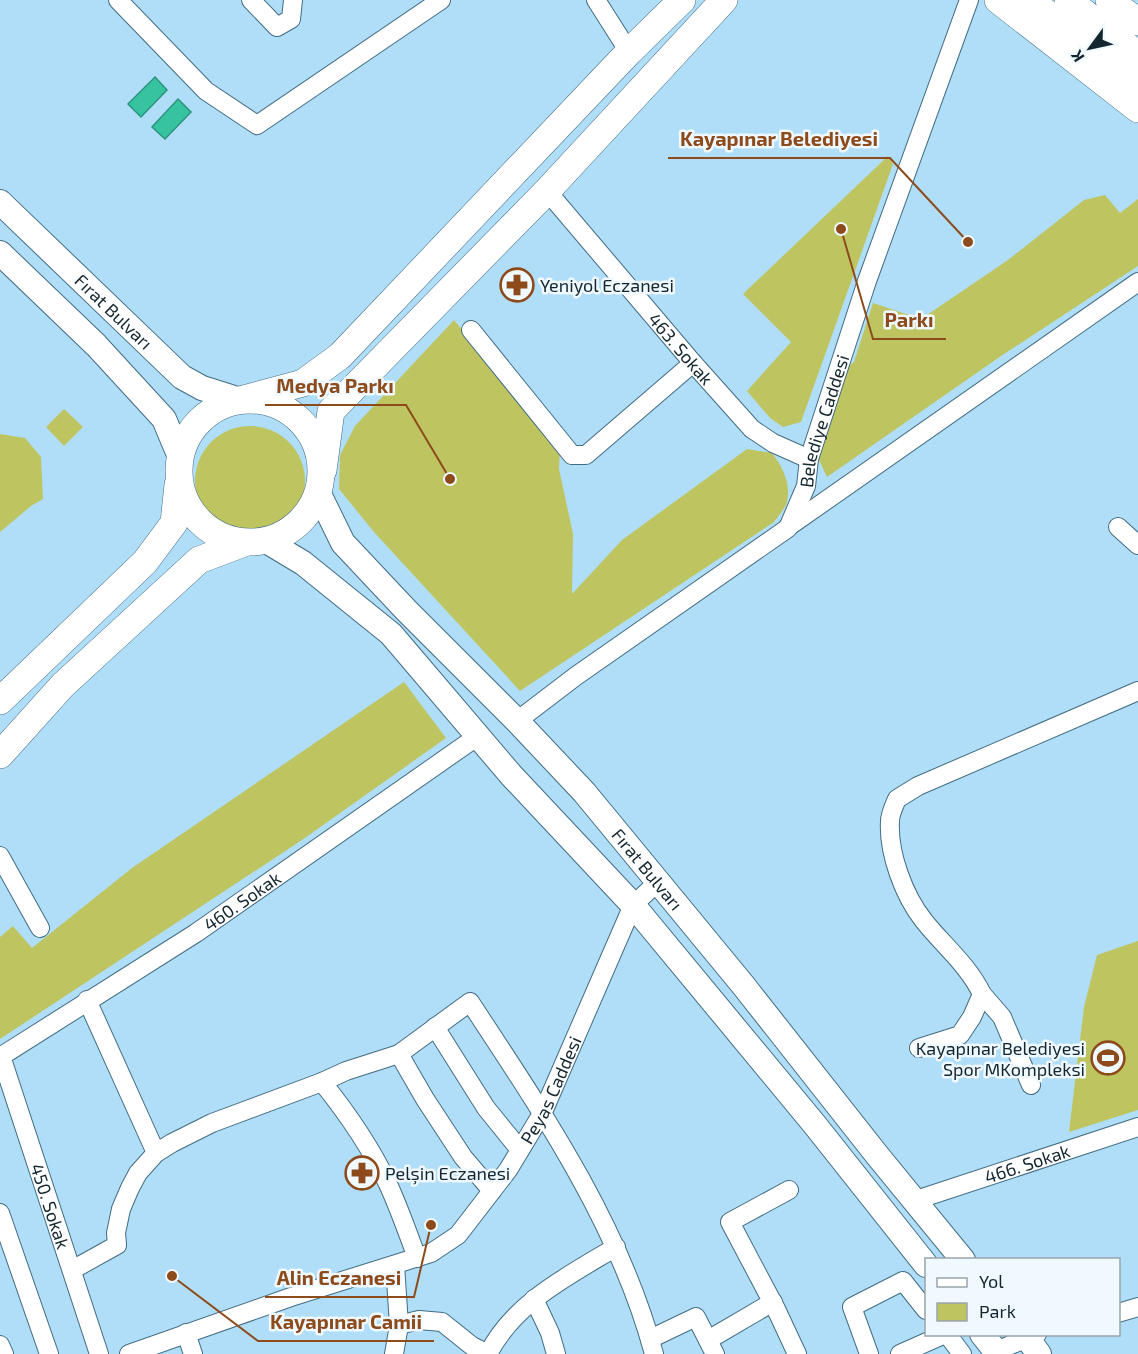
<svg xmlns="http://www.w3.org/2000/svg" width="1138" height="1354" font-family="'Exo 2',sans-serif">
  <rect width="100%" height="100%" fill="#b0def8"/>
  <!-- green -->
  <g fill="#bec560">
    <path d="M888 156 893 164 801 422 783 427 770 418 747 391 791 342 743 294Z"/>
    <path d="M1105 195 1120 213 1138 199V266L1001 356 827 477 819 460 846 368 854 362 873 303 921 319 1008 260 1084 200Z"/>
    <path d="M454 320 560 447 559 469 573 534 572 594 622 540 747 449 772 453C783 467 791 484 787 502 785 509 778 516 774 522L520 691 374 532 339 489 340 455 355 426Z"/>
    <path d="M64 409 83 427 64 446 46 427Z"/>
    <circle cx="250" cy="481" r="55"/>
    <path d="M0 434 25 438 41 457 43 499 31 506 0 532Z"/>
    <path d="M404 682 446 738 302 840 0 1039V937L13 926 32 948 132 868Z"/>
    <path d="M1138 941V1110L1069 1132 1084 1007 1097 955Z"/>
  </g>
  <!-- water -->
  <g fill="#38c3a0" stroke="#2d947e" stroke-width="1.5">
    <path d="M155 77 167 90 141 117 128 104Z"/>
    <path d="M178 99 191 112 165 139 152 127Z"/>
  </g>
  <g fill="none" stroke-linecap="round" stroke-linejoin="round">
    <defs>
      <g id="minor">
        <path d="M118 0 206 91 257 125 441 0"/>
        <path d="M251 0 277 27 291 19 293 0"/>
        <path d="M596 0 629 52"/>
        <path id="s1" d="M547 191 693 363 752 429 773 443 809 459"/>
        <path d="M471 330 572 455H586L693 363"/>
        <path d="M788 527 1138 282"/>
        <path d="M1118 527 1138 545"/>
        <path id="s2" d="M517 721 576 676 788 528 806 486 809 459 867 281 969 0"/>
        <path d="M0 856 40 928"/>
        <path d="M982 994 1002 1017 1031 1085"/>
        <path d="M87 1000 156 1153"/>
        <path d="M435 1027 486 1108 520 1150"/>
        <path d="M919 1048 960 1035 972 1017 982 994C968 965 944 946 924 921 904 896 888 853 890 821 890 814 894 806 897 799L918 786 1138 691"/>
        <path d="M399 1054 425 1099 463 1157 492 1191"/>
        <path id="s3" d="M1 1056 99 1354"/>
        <path id="s4" d="M0 1057 196 933 478 736"/>
        <path d="M322 1082C347 1113 371 1148 388 1184 399 1208 408 1233 417 1258"/>
        <path d="M789 1190 730 1222 776 1309 797 1354"/>
        <path id="s5" d="M916 1200 1138 1127"/>
        <path d="M0 1213 49 1354"/>
        <path d="M72 1270 117 1245 116 1233 121 1209 130 1188 138 1173 156 1153 172 1143 212 1123 322 1082 346 1071 399 1054 470 1002C543 1113 619 1224 654 1354"/>
        <path d="M534 1299 550 1333 556 1354"/>
        <path d="M1118 1313 1138 1307"/>
        <path d="M399 1325 419 1320 442 1322 472 1346 488 1354"/>
        <path d="M186 1333 193 1354"/>
        <path d="M947 1334 962 1354"/>
        <path d="M650 1339 696 1317 715 1354"/>
        <path d="M708 1340 773 1302"/>
        <path d="M0 1345 4 1354"/>
        <path d="M996 1351 1037 1334"/>
        <path id="s6" d="M129 1354 291 1297 431 1253 458 1235 508 1170 543 1112 633 905 658 882"/>
        <path d="M394 1354 399 1325 395 1265"/>
        <path d="M488 1354C515 1302 568 1276 616 1247"/>
        <path d="M869 1354 852 1307 903 1281 926 1310"/>
        <path d="M900 1354 945 1334"/>
      </g>
      <g id="major">
        <path id="s7" d="M0 202 182 377 202 388 240 400"/>
        <path d="M0 253 96 345 164 419 180 457"/>
        <path id="s8" d="M319 494 343 543 406 610 517 721 584 792 743 985 877 1155 963 1260"/>
        <path d="M268 542 303 563 391 634 511 775 633 905 815 1125 926 1265"/>
        <path d="M982 1334 998 1354"/>
        <path d="M1024 1334 1039 1354"/>
      </g>
      <g id="highway">
        <path d="M998 0 1138 109"/>
        <path d="M1030 0 1138 85"/>
        <path d="M1068 0 1138 55"/>
        <path d="M1109 0 1138 22"/>
        <circle cx="250" cy="471" r="71"/>
        <path d="M240 400 303 383 340 356 629 52 682 0"/>
        <path d="M323 470 331 411 547 191 724 0"/>
        <path d="M0 701 145 562 174 523 178 485"/>
        <path d="M0 755 63 685 199 560 244 543"/>
      </g>
    </defs>
    <!-- minor casing -->
    <use href="#minor" stroke="#416c82" stroke-width="20"/>
    <!-- major casing -->
    <use href="#major" stroke="#416c82" stroke-width="26"/>
    <!-- highway casing -->
    <use href="#highway" stroke="#416c82" stroke-width="28"/>
    <!-- minor -->
    <use href="#minor" stroke="#fff" stroke-width="18"/>
    <!-- major -->
    <use href="#major" stroke="#fff" stroke-width="24"/>
    <!-- highway -->
    <use href="#highway" stroke="#fff" stroke-width="27"/>
  </g>
  <!-- icons -->
  <defs>
    <symbol id="pharmacy-ring" viewBox="-11 -11 22 22"><circle r="9.5" fill="#f0f9ff" stroke="#8d4a1a" stroke-width="1.5"/><path d="M-2-6h4v4h4v4h-4v4h-4v-4h-4v-4h4Z" fill="#8d4a1a"/></symbol>
    <symbol id="stadium-ring" viewBox="-11 -11 22 22"><circle r="9.5" fill="#f0f9ff" stroke="#8d4a1a" stroke-width="1.5"/><path d="M0-5a6.5 5 0 1 0 0 10a6.5 5 0 1 0 0-10ZM-3.5-1.8h7v3.6h-7Z" fill="#8d4a1a"/></symbol>
  </defs>
  <g fill-rule="evenodd">
    <use href="#pharmacy-ring" x="498" y="266" width="38" height="38"/>
    <use href="#stadium-ring" x="1089" y="1039" width="38" height="38"/>
    <use href="#pharmacy-ring" x="343" y="1154" width="38" height="38"/>
  </g>
  <g text-anchor="middle" dominant-baseline="central" stroke-width="5" stroke-linejoin="round" paint-order="stroke">
    <!-- poi labels -->
    <g font-size="18" fill="#13252f" stroke="#f0f9ff" text-anchor="start">
      <text x="540" y="285">Yeniyol Eczanesi</text>
      <text x="1085" y="1048" text-anchor="end">Kayapınar Belediyesi<tspan x="1085" dy="21">Spor MKompleksi</tspan></text>
      <text x="385" y="1173">Pelşin Eczanesi</text>
    </g>
    <!-- street labels -->
    <g font-size="18" fill="#13252f" stroke="#f0f9ff">
      <text stroke="none"><textPath href="#s7" startOffset="158">Fırat Bulvarı</textPath></text>
      <text stroke="none"><textPath href="#s1" startOffset="207">463. Sokak</textPath></text>
      <text stroke="none"><textPath href="#s2" startOffset="446">Belediye Caddesi</textPath></text>
      <text stroke="none"><textPath href="#s8" startOffset="501">Fırat Bulvarı</textPath></text>
      <text stroke="none"><textPath href="#s4" startOffset="288">460. Sokak</textPath></text>
      <text stroke="none"><textPath href="#s6" startOffset="524">Peyas Caddesi</textPath></text>
      <text stroke="none"><textPath href="#s5" startOffset="117">466. Sokak</textPath></text>
      <text stroke="none"><textPath href="#s3" startOffset="158">450. Sokak</textPath></text>
    </g>
  </g>
  <!-- callouts -->
  <path fill="none" stroke="#8d4a1a" stroke-width="2" d="M968 242L890 158H668M841 229L873 339H946M450 479L406 405H265M431 1225L414 1297H265M172 1276L258 1341H434"/>
  <g fill="#8d4a1a" stroke="#f0f9ff" stroke-width="2">
    <circle cx="968" cy="242" r="6"/>
    <circle cx="841" cy="229" r="6"/>
    <circle cx="450" cy="479" r="6"/>
    <circle cx="431" cy="1225" r="6"/>
    <circle cx="172" cy="1276" r="6"/>
  </g>
  <g font-size="20" text-anchor="middle" font-weight="bold" fill="#8d4a1a" stroke="#f0f9ff" stroke-width="5" stroke-linejoin="round" paint-order="stroke">
    <text x="779" y="146">Kayapınar Belediyesi</text>
    <text x="909" y="327">Parkı</text>
    <text x="335" y="393">Medya Parkı</text>
    <text x="339" y="1285">Alin Eczanesi</text>
    <text x="346" y="1329">Kayapınar Camii</text>
  </g>
  <!-- legend -->
  <rect x="925" y="1258" width="195" height="78" fill="#f0f9ff" stroke="#98a4ac" stroke-width="1.5"/>
  <rect x="937" y="1278" width="30" height="9" fill="#ffffff" stroke="#98a4ac" stroke-width="1.5"/>
  <text x="979" y="1288" font-size="18" fill="#13252f">Yol</text>
  <rect x="937" y="1303" width="30" height="18" fill="#bec560" stroke="#98a4ac" stroke-width="1.5"/>
  <text x="979" y="1318" font-size="18" fill="#13252f">Park</text>
  <!-- north arrow -->
  <g transform="translate(1090 48) rotate(237)" stroke="#f0f9ff" stroke-width="4.5" paint-order="stroke">
  <path d="M0-4.5L10 22L0 15L-10 22Z" fill="#13252f"/>
  <text y="-9" font-size="16" font-weight="bold" text-anchor="middle" fill="#13252f">K</text>
  </g>
</svg>
